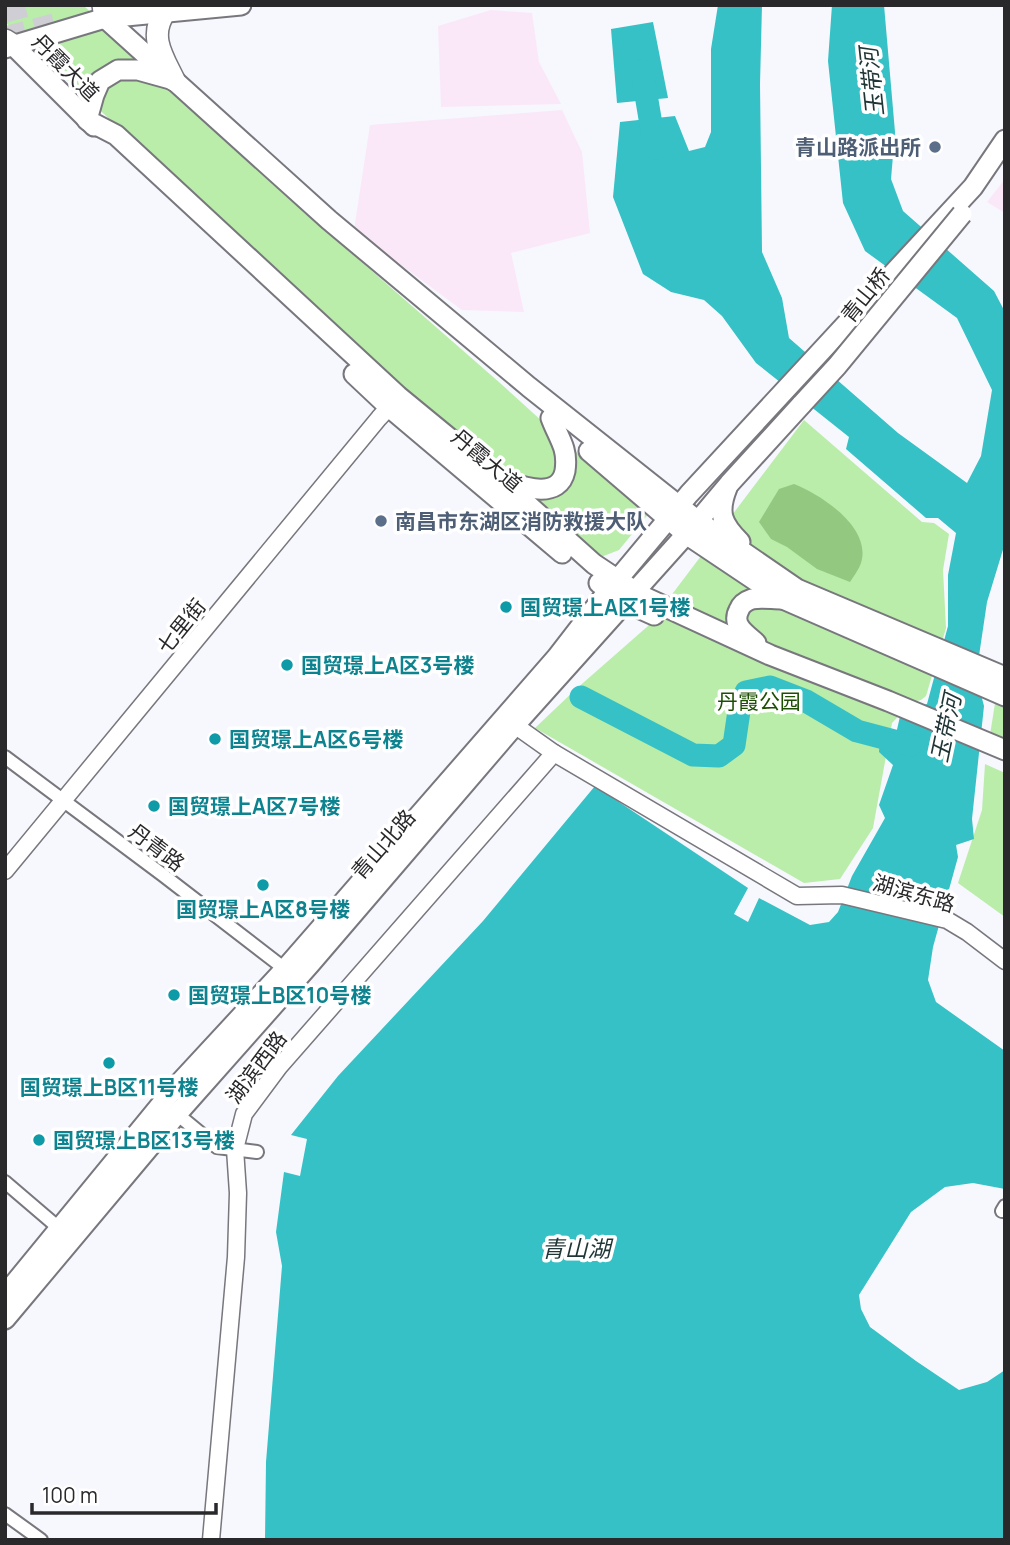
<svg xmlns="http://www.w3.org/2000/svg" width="1010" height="1545" font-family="Manrope,'Noto Sans SC',sans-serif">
  <rect width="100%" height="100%" fill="#f7f7fe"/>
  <!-- industrial -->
  <g fill="#fae8f9">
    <path d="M491 10 532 13 539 62 561 104 441 107 438 26Z"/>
    <path d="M562 110 582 152 590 233 511 253 524 312 462 310 354 230 370 125Z"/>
    <path d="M1005 179V213L987 202Z"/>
  </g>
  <!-- green -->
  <g fill="#baecaa">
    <path d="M5 5H83L325 230 500 383 610 483 650 512 619 550 601 557 403 392 5 22Z"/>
    <path d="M804 420 922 522 934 523 949 534 943 570 946 628 926 696 921 700 912 702 892 723 873 828 840 879 804 883 535 728 575 690 648 626Z"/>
    <path d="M995 703 1005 708V741L990 735Z"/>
    <path d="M985 764 1005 773V917L958 883 982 810Z"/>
  </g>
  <!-- forest -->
  <path fill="#92c880" d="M794 484C822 495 872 528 861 563 859 569 854 576 850 582L817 569 787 547 771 539 759 522 779 489Z"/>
  <!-- water -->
  <g fill="#35c1c5">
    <path d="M718 5H762L760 84 762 252 782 298 789 338 898 433 967 483 981 456 992 390 957 318 865 251 843 203 828 61 832 5H884L895 132 891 179 903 211 994 291 1005 312V543L987 602 976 676 984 706 972 819 974 839 956 845 958 857 933 947 928 980 936 1002 1005 1051V1189L973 1183 945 1187 911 1212 859 1295 861 1309 870 1327 916 1361 959 1390 987 1382 1005 1370V1540H265L266 1462 282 1266 276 1232 284 1172 300 1176 307 1139 291 1135 338 1076 483 921 595 786 748 888 734 914 748 922 759 898 810 925 829 922 838 912 852 876 885 818 879 805 893 765 879 752 880 737 896 734 901 712 927 704 948 626V575L956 533 938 518H926L846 449 849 437 756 363 722 316 704 300 671 292 643 274 613 197 620 122 675 116 689 151 705 147 711 132V49Z"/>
    <path d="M653 22 668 98 617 103 611 29Z"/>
  </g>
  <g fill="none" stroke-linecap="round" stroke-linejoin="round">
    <!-- river -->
    <g stroke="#35c1c5" stroke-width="23">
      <path d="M642 71 655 148"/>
      <path d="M581 697 693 755 719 756 734 745 739 711 746 692 770 687 806 701 857 731 910 745"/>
    </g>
    <!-- trunk-tunnel -->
    <g stroke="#ceced4" stroke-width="21" stroke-dasharray="21 10" stroke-linecap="butt">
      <path d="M5 12 31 5"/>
      <path d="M5 37 54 24"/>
    </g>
    <defs>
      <g id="minor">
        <path d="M5 757 163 875 285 969"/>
        <path d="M177 1114 217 1147 257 1152"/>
        <path d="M5 1182 60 1229"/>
        <path d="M1002 1211 1005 1206"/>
        <path d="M5 1514 41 1540"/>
      </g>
      <g id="tertiary">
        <path d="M506 719 554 753 797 896 842 895 947 920 967 932 1005 961"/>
        <path d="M5 871 379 418 389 407"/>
        <path d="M211 1540 236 1257 238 1193 235 1149 244 1114 279 1067 554 753"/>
      </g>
      <g id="primary">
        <path d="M105 18 329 220 529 387 698 521 797 589 1005 677"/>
        <path d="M13 45 94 126"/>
        <path d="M5 48 105 18 241 5"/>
        <path d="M174 80 138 70H118L100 81 94 95 87 120 116 135 398 396 499 479 594 564 642 596 770 655 888 701 1005 750"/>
        <path d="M354 374 389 407 562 553"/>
        <path d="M589 451 686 534 783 599 1005 696"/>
        <path d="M504 481C523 487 559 500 565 471 566 464 566 456 564 449 561 439 555 429 551 418"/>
        <path d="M727 488C717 513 722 524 740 542"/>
        <path d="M599 583 625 602 654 615"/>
        <path d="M756 643C746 634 731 625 739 610 741 604 746 601 752 599 761 597 772 599 782 599"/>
        <path d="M5 1295 173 1090 285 969 557 657 608 591 689 494 973 187 1005 140"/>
        <path d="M5 1319 177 1114 310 964 515 725 698 521 729 484 802 404"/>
      </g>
      <g id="trunk">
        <path d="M103 5 105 18"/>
        <path d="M123 6 125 5"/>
        <path d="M165 12C148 36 163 57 174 80"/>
        <path d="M5 40 13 45"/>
      </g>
    </defs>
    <!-- minor casing -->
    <use href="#minor" stroke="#77777d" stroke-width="16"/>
    <!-- tertiary casing -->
    <use href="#tertiary" stroke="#77777d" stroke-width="19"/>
    <!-- primary casing -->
    <use href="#primary" stroke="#77777d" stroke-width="23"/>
    <!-- trunk casing -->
    <use href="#trunk" stroke="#77777d" stroke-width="24"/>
    <!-- minor -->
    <use href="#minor" stroke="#fff" stroke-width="12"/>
    <!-- tertiary -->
    <use href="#tertiary" stroke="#fff" stroke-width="16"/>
    <!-- primary -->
    <use href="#primary" stroke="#fff" stroke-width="19"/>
    <!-- trunk -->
    <use href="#trunk" stroke="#fff" stroke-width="21"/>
    <defs>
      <path id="primary-bridge" d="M802 404 837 366 962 214"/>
    </defs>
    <!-- primary-bridge casing -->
    <use href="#primary-bridge" stroke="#77777d" stroke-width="23" stroke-linecap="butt"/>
    <!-- primary-bridge -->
    <use href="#primary-bridge" stroke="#fff" stroke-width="19"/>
  </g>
  <!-- markers -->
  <g fill="#5c6f8a" stroke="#fff" stroke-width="2.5">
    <circle cx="935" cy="147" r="7"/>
    <circle cx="381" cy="521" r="7"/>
  </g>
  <g fill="#0f9aa8" stroke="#fff" stroke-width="2.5">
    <circle cx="506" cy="607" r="7"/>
    <circle cx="287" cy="665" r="7"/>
    <circle cx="215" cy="739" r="7"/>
    <circle cx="154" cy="806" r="7"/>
    <circle cx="263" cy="885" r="7"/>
    <circle cx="174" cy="995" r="7"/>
    <circle cx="109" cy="1063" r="7"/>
    <circle cx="39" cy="1140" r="7"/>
  </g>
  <g text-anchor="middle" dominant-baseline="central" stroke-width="7" stroke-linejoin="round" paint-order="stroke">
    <!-- street labels -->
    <g font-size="21" fill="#29292c" stroke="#fff">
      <text transform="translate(66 67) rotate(45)">丹霞大道</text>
      <text transform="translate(865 295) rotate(-51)">青山桥</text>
      <text transform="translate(487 460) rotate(40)">丹霞大道</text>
      <text transform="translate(181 626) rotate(-51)">七里街</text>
      <text transform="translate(383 844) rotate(-49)">青山北路</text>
      <text transform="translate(157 847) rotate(37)">丹青路</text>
      <text transform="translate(914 893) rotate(16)">湖滨东路</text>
      <text transform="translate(256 1067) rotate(-53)">湖滨西路</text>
    </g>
    <!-- service labels -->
    <g font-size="21" font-weight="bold" fill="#4e5e75" stroke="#fff" text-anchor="end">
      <text x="921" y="147">青山路派出所</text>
      <text x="395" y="521" text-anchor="start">南昌市东湖区消防救援大队</text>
    </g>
    <!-- culture labels -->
    <g font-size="21" font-weight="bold" fill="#0d838f" stroke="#fff" text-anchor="start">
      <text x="520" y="607">国贸璟上A区1号楼</text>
      <text x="301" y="665">国贸璟上A区3号楼</text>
      <text x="229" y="739">国贸璟上A区6号楼</text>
      <text x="168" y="806">国贸璟上A区7号楼</text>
      <text x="263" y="909" text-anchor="middle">国贸璟上A区8号楼</text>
      <text x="188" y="995">国贸璟上B区10号楼</text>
      <text x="109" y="1087" text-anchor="middle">国贸璟上B区11号楼</text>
      <text x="53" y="1140">国贸璟上B区13号楼</text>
    </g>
    <!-- park labels -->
    <g font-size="21" fill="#1c4f03" stroke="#fff">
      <text x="759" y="701">丹霞公园</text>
    </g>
    <!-- water labels -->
    <g font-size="23" font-style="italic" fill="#1f3536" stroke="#fff">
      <text transform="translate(871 82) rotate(-96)">玉带河</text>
      <text transform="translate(945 728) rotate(-78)">玉带河</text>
      <text x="576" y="1248">青山湖</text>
    </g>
  </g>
  <!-- border -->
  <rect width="1010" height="1545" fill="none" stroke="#29292c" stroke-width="14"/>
  <!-- scale -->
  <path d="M32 1503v10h184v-10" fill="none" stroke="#29292c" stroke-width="3.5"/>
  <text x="42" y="1503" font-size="21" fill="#29292c" stroke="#ffffff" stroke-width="5" paint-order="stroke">100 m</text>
</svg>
